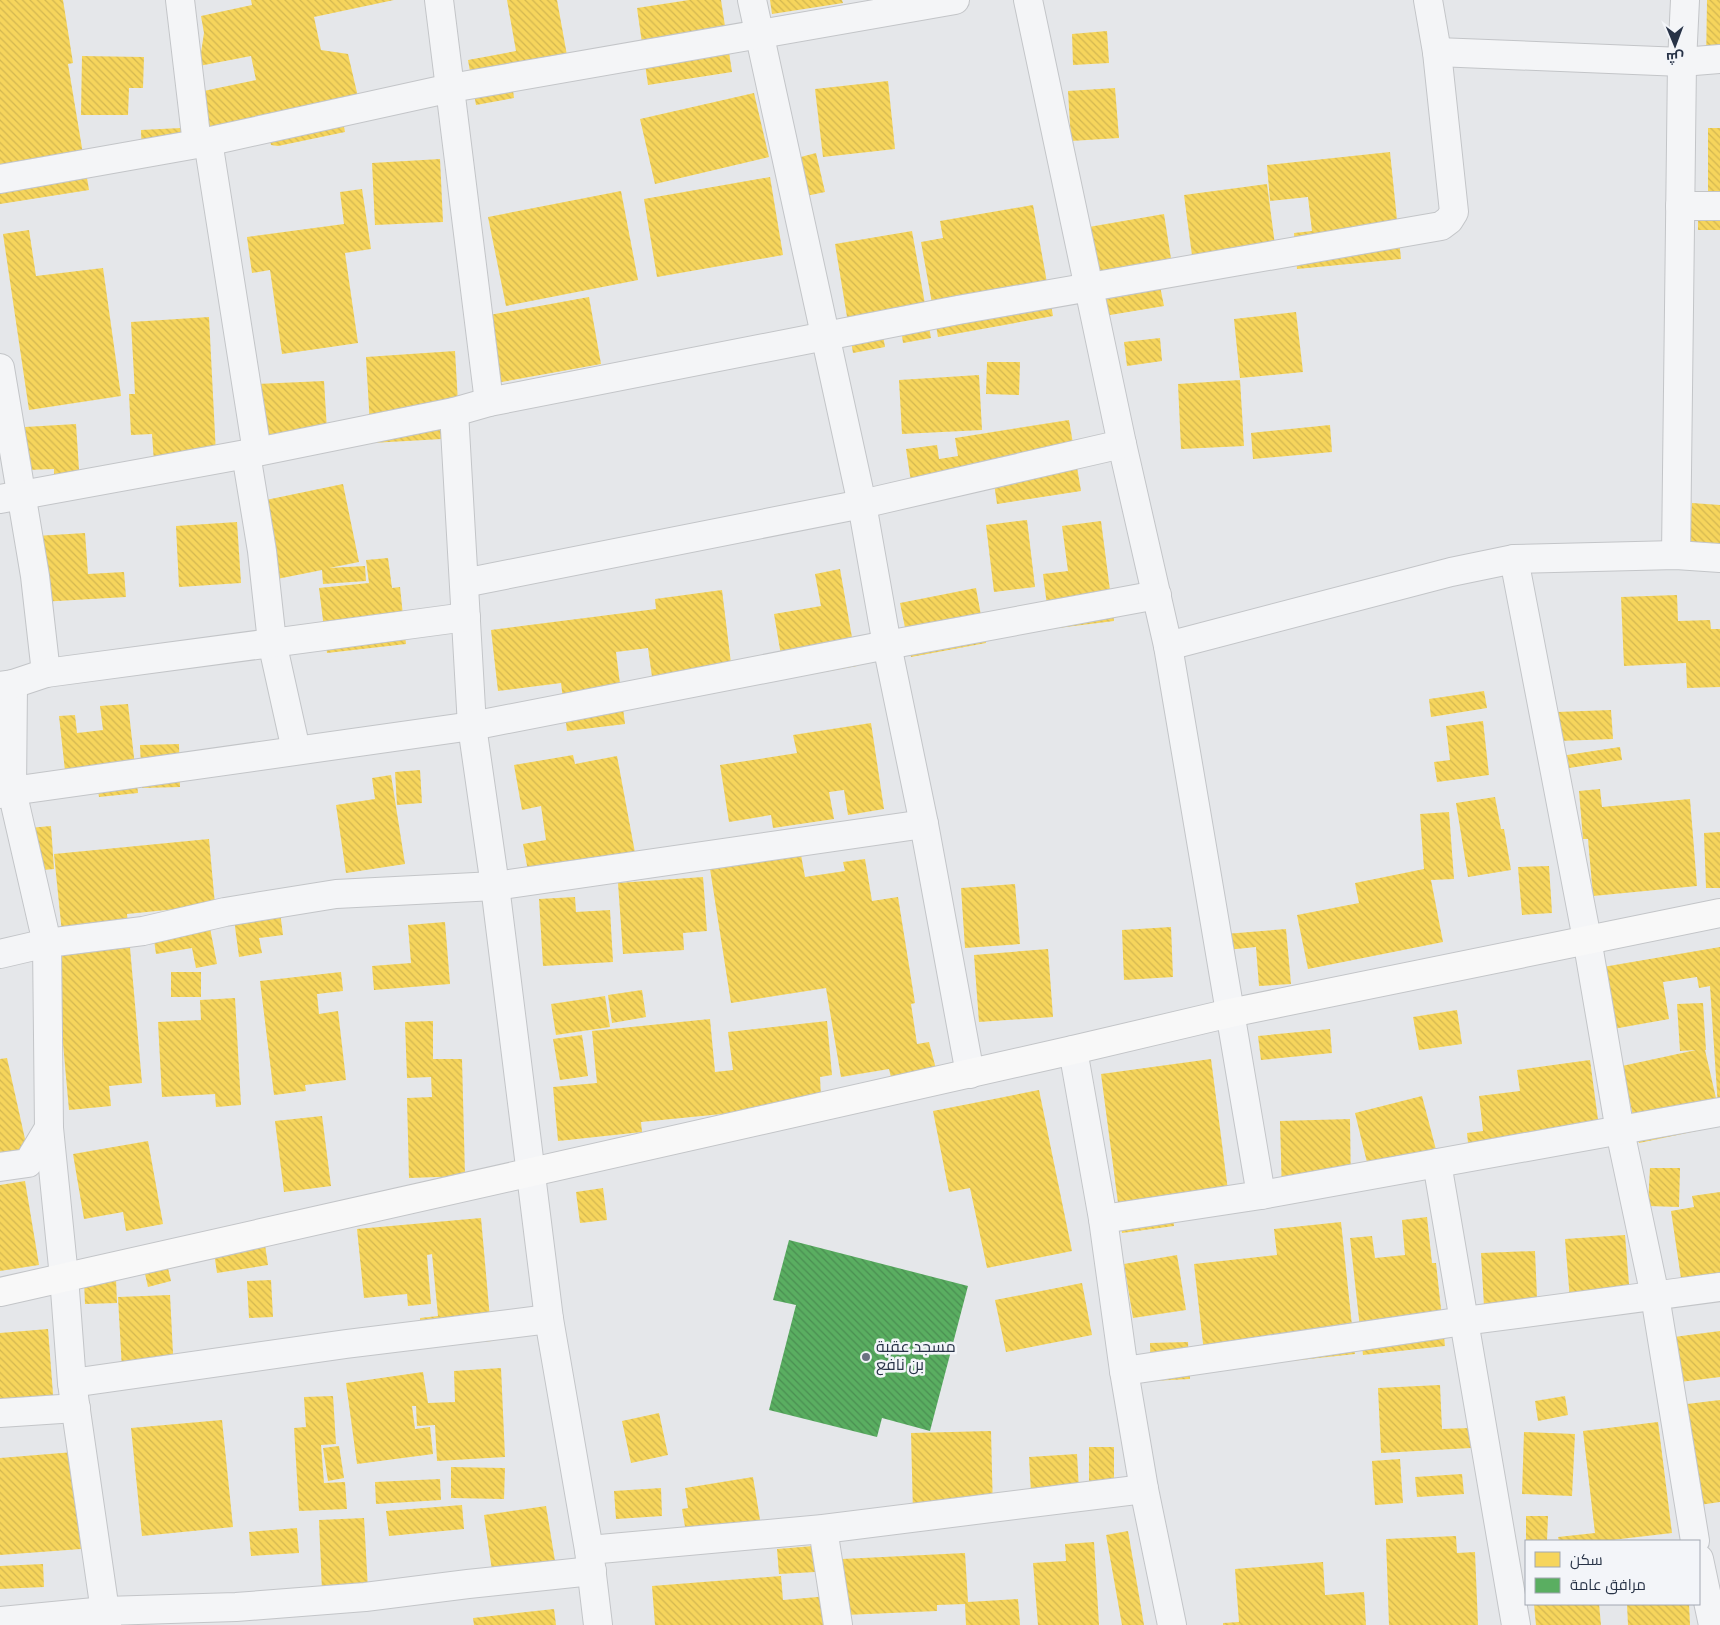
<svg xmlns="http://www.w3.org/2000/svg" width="1720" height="1625" font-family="Overpass,Cairo,sans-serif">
  <defs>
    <pattern id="homes-back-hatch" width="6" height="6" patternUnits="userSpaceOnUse" patternTransform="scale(1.25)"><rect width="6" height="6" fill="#f6d55c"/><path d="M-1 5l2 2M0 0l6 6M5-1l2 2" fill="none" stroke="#d3b751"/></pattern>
    <pattern id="public-back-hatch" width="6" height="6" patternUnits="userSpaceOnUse" patternTransform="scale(1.25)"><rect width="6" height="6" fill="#5aae61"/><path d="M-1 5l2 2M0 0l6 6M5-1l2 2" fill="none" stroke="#4a8e52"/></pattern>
  </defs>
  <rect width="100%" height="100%" fill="#e5e7ea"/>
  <!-- homes -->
  <g fill="url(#homes-back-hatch)">
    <path d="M0 0H63L73 63 68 64 89 190 0 204Z"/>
    <path d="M251 0H394L314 17 321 50 348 54 358 97 339 101 345 132 278 146 271 145 267 126 204 139 199 92 256 80 251 56 199 66 204 33 201 16 252 5Z"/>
    <path d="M507 0H557L570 72 512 83 514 98 476 105 468 60 516 51Z"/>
    <path d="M689 0H721L732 72 648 85 637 8Z"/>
    <path d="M770 0H842L843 3 772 14Z"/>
    <path d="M1707 0H1720V65H1706Z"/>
    <path d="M1107 31 1109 63 1073 65 1072 34Z"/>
    <path d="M82 56 144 57 143 88H129L128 115H81Z"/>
    <path d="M888 81 895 149 823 157 815 89Z"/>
    <path d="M1115 88 1119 138 1071 141 1068 91Z"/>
    <path d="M754 93 769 157 655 184 640 119Z"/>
    <path d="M181 128 182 156 142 158 141 130Z"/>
    <path d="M1708 128H1720V230H1698V196L1708 197Z"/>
    <path d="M1390 152 1401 259 1297 269 1294 233 1312 231 1308 197 1270 201 1267 165Z"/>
    <path d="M816 153 825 192 806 196 797 158Z"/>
    <path d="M440 159 443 222 375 225 372 163Z"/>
    <path d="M770 177 783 255 657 277 644 199Z"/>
    <path d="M1267 184 1278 268 1195 278 1184 195Z"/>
    <path d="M362 189 371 249 345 253 358 343 282 354 270 270 252 273 247 237 344 224 340 192Z"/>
    <path d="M621 191 638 280 506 306 488 217Z"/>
    <path d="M1033 205 1053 316 938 337 921 242 943 238 940 221Z"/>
    <path d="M1164 214 1174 278 1159 281 1164 306 1098 317 1083 228Z"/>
    <path d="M29 230 36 276 103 268 121 396 29 410 3 234Z"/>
    <path d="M912 231 931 338 903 343 899 314 880 318 885 347 853 353 835 244Z"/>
    <path d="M589 297 601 364 496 383 484 316Z"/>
    <path d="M1296 312 1303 372 1240 378 1234 319Z"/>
    <path d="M209 317 217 474 155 477 152 434 131 435 129 394H135L131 322Z"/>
    <path d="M1160 338 1162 361 1127 366 1124 342Z"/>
    <path d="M455 351 460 438 371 443 366 357Z"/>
    <path d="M987 362H1020L1019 395 986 394Z"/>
    <path d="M979 375 982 430 902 434 899 380Z"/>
    <path d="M1240 380 1244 446 1181 449 1178 384Z"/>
    <path d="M324 381 328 447 261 451 257 384Z"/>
    <path d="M1069 420 1081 491 997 504 994 483 913 495 906 449 937 445 939 459 958 456 955 438Z"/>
    <path d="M76 424 80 485 54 487V469L27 470 25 427Z"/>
    <path d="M1330 425 1332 452 1253 459 1251 433Z"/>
    <path d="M343 484 359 562 329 568 365 566 366 581 323 584 322 570 277 579 261 501Z"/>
    <path d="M1692 503 1720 505V569L1687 566Z"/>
    <path d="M1027 520 1035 587 994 592 986 525Z"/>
    <path d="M1101 521 1114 621 1050 629 1043 574 1068 571 1062 526Z"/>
    <path d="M237 522 241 583 179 587 176 526Z"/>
    <path d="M85 533 88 574 124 572 126 597 40 602 36 536Z"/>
    <path d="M388 558 392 588 400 587 406 644 327 653 319 588 369 583 366 560Z"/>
    <path d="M840 569 857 666 785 679 774 614 821 606 815 574Z"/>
    <path d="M976 588 986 643 911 657 900 603Z"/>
    <path d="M722 590 734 688 655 698 648 648 616 652 625 724 567 731 561 683 498 691 491 630 656 609 655 599Z"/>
    <path d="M1677 595 1678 621 1710 620 1711 629H1720V687L1687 688 1686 663 1624 666 1621 597Z"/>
    <path d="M1484 691 1487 708 1431 717 1429 699Z"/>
    <path d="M128 704 138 793 99 797 96 776 66 780 59 716 75 715 77 733 103 730 100 706Z"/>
    <path d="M1611 710 1613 739 1558 741 1557 712Z"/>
    <path d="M1483 721 1489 775 1437 782 1434 762 1450 760 1446 726Z"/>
    <path d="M871 723 884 809 848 815 844 790 829 792 834 819 773 828 771 815 729 822 720 765 797 753 793 735Z"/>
    <path d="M179 744 180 787 142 788 140 745Z"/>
    <path d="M1620 747 1622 760 1569 768 1567 755Z"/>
    <path d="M573 755 575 764 617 756 636 858 529 876 523 844 546 840 541 806 522 810 514 765Z"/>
    <path d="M420 770 422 803 397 805 395 772Z"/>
    <path d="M391 775 405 864 346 873 336 805 375 799 372 778Z"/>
    <path d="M1600 789 1602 807 1690 799 1697 886 1593 896 1588 839H1583L1579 791Z"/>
    <path d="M1495 797 1501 829H1504L1511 870 1468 877 1456 803Z"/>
    <path d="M1449 812 1454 879 1431 880 1443 942 1308 969 1297 915 1359 903 1355 883 1424 869 1420 814Z"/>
    <path d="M51 826 54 869 33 871 29 828Z"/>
    <path d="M1720 832V888H1706L1704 833Z"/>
    <path d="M209 839 215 905 127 914 142 1083 109 1086 111 1106 69 1110 53 933H62L54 854Z"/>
    <path d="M801 855 805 877 845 871 843 862 865 859 872 901 898 897 915 1003 911 1004 917 1044 929 1042 936 1069 892 1081 889 1069 841 1077 826 988 731 1003 710 869Z"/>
    <path d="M1549 866 1552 913 1522 915 1518 867Z"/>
    <path d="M703 877 707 931 683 933 684 950 623 954 618 883Z"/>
    <path d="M1015 884 1020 944 965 948 961 888Z"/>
    <path d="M575 897 576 912 610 910 613 962 543 966 539 899Z"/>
    <path d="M280 912 283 935 259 938 262 953 239 957 234 919Z"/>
    <path d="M445 922 450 984 374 990 372 966 411 963 408 925Z"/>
    <path d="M209 923 217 964 196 968 192 948 156 954 153 933Z"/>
    <path d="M1171 927 1173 977 1124 980 1122 930Z"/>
    <path d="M1286 929 1291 984 1259 986 1256 947 1226 950 1225 934Z"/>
    <path d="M1720 947V1126L1639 1143 1622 1066 1696 1050 1680 1051 1677 1004 1703 1003 1706 1050H1705L1718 1107 1710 986 1699 988 1697 977 1663 982 1669 1019 1613 1029 1603 967Z"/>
    <path d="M1048 949 1053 1017 979 1022 974 955Z"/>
    <rect x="171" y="972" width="30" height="25"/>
    <path d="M341 972 343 991 317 994 319 1014 338 1011 346 1080 305 1085 306 1091 274 1095 260 981Z"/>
    <path d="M642 990 646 1017 612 1023 608 995Z"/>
    <path d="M605 996 610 1027 556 1035 551 1004Z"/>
    <path d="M235 998 241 1105 216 1107 215 1094 162 1097 158 1022 201 1020 200 1000Z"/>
    <path d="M1457 1010 1462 1044 1419 1050 1413 1017Z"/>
    <path d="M710 1019 715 1072 733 1070 728 1032 827 1021 832 1075 820 1077 821 1097 732 1113 641 1122 642 1132 558 1141 553 1087 597 1083 592 1031Z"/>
    <path d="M433 1021V1059H462L465 1176 409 1178 407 1098 432 1097 431 1077 407 1078 405 1022Z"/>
    <path d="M1330 1029 1332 1053 1261 1060 1258 1036Z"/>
    <path d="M582 1035 588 1076 560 1080 553 1039Z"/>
    <path d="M7 1058 27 1148 0 1154V1059Z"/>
    <path d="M1211 1059 1230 1206 1173 1213 1174 1226 1122 1233 1101 1074Z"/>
    <path d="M1590 1060 1601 1142 1470 1162 1467 1133 1483 1131 1479 1096 1520 1091 1517 1070Z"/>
    <path d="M1039 1090 1072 1251 987 1268 970 1188 949 1192 933 1111Z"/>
    <path d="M1422 1096 1440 1165 1372 1183 1355 1113Z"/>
    <path d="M322 1116 331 1186 284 1192 275 1121Z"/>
    <path d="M1350 1119 1351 1192 1282 1194 1280 1121Z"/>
    <path d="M148 1141 163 1224 126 1231 123 1212 84 1219 73 1154Z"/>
    <path d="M1650 1168H1680L1679 1207 1648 1206Z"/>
    <path d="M25 1181 39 1265 0 1271V1185Z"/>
    <path d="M603 1188 607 1220 580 1223 576 1192Z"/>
    <path d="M1720 1192V1280L1682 1285 1671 1211 1694 1207 1692 1196Z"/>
    <path d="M1427 1217 1432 1263H1436L1445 1346 1363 1355 1350 1238 1372 1236 1375 1258 1405 1255 1402 1220Z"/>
    <path d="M481 1218 492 1341 423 1347 420 1318 438 1316 432 1254 427 1255 431 1304 408 1306 407 1294 364 1298 357 1229Z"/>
    <path d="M1341 1222 1355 1354 1206 1370 1194 1264 1277 1255 1274 1229Z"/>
    <path d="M1625 1235 1631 1308 1571 1312 1565 1239Z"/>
    <path d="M265 1245 268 1265 217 1273 214 1252Z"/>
    <path d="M1535 1251 1538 1321 1485 1324 1481 1253Z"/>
    <path d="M1177 1255 1186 1310 1133 1318 1124 1264Z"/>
    <path d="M168 1268 171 1281 148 1287 145 1274Z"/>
    <path d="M116 1279 117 1303 85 1304 84 1280Z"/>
    <path d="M271 1280 273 1317 249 1318 247 1281Z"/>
    <path d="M1082 1283 1092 1335 1006 1352 995 1300Z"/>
    <path d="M170 1295 174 1373 123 1388 118 1297Z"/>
    <path d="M48 1329 55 1420 0 1424V1333Z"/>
    <path d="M1720 1331V1377L1680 1382 1674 1337Z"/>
    <path d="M1188 1342 1190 1379 1151 1381 1150 1343Z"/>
    <path d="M501 1368 505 1457 437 1461 435 1425 417 1426 416 1406H412L415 1429 430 1427 433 1454 357 1464 346 1383 423 1372 428 1403 455 1402 454 1371Z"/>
    <path d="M1440 1385 1442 1429 1470 1428 1471 1448 1381 1453 1378 1388Z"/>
    <path d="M333 1396 336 1444 321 1445 324 1483 345 1482 347 1509 299 1511 294 1428 306 1427 304 1397Z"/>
    <path d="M1565 1396 1568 1415 1538 1421 1535 1401Z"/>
    <path d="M1720 1400V1502L1699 1505 1687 1404Z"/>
    <path d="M659 1413 668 1455 631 1463 622 1421Z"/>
    <path d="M222 1420 233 1527 142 1536 131 1428Z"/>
    <path d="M1658 1422 1672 1533 1603 1541H1559L1558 1537 1595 1533 1583 1431Z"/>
    <path d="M991 1431 993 1512 913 1514 911 1433Z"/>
    <path d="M1524 1432 1575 1434 1572 1496 1522 1494Z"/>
    <path d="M339 1446 344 1478 328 1481 323 1448Z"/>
    <path d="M1089 1447H1114V1492L1089 1491Z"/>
    <path d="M74 1452 81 1549 0 1555V1458Z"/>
    <path d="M1077 1454 1080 1508 1032 1510 1029 1457Z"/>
    <path d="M1400 1459 1403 1503 1375 1505 1372 1461Z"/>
    <path d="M451 1467 505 1468 504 1499 451 1498Z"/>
    <path d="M1462 1474 1464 1494 1417 1497 1415 1477Z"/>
    <path d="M753 1477 762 1532 688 1544 682 1509 688 1508 685 1488Z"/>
    <path d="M440 1479 441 1500 376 1504 375 1482Z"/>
    <path d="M661 1488 662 1516 616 1519 614 1491Z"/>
    <path d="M462 1505 464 1529 389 1536 386 1511Z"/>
    <path d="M546 1506 556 1567 493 1577 484 1515Z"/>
    <path d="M1526 1516H1548L1547 1541H1526Z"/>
    <path d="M364 1518 368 1589 322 1591 319 1520Z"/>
    <path d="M297 1528 299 1553 251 1556 249 1532Z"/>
    <path d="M1128 1531 1144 1625H1122L1106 1535Z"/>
    <path d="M1456 1536 1457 1553 1475 1552 1478 1625H1389L1386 1539Z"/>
    <path d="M1094 1542 1099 1625H1038L1033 1563 1066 1561 1065 1544Z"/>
    <path d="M813 1546 815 1572 779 1574 777 1549Z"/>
    <path d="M965 1553 968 1602 1018 1599 1020 1625H966L965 1604 937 1605V1611L845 1615 842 1559Z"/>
    <path d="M1323 1562 1325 1595 1364 1592 1366 1625H1223V1623L1239 1622 1235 1569Z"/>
    <path d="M43 1564 44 1587 0 1589V1566Z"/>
    <path d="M781 1576 783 1600 829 1596 831 1625H655L652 1586Z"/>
    <path d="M1534 1604H1599L1601 1625H1536Z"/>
    <path d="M1627 1604H1689L1690 1625H1628Z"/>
    <path d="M554 1609 556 1625H474L473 1618Z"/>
  </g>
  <!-- public -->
  <path fill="url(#public-back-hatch)" d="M789 1240 968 1286 930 1431 882 1418 877 1437 769 1410 796 1305 773 1300Z"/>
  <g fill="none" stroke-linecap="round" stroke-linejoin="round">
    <defs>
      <g id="street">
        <path d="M180 0 197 144"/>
        <path d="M439 0 489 402"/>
        <path d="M752 0 862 504 887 645 924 824 970 1074"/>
        <path d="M1028 0 1122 444 1168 646 1261 1195"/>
        <path d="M1437 52 1682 62 1720 59"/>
        <path d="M208 141 257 452"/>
        <path d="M0 179 197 144 451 88 955 0"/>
        <path d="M1680 206H1720"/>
        <path d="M0 368 35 576 46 673"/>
        <path d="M454 412 472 726 495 886 549 1319 589 1550 598 1625"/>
        <path d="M246 454 262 551 272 642 296 750"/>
        <path d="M0 499 257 452 454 412 489 402 958 310 1441 226 1449 220 1454 212 1437 52 1428 0"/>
        <path d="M1676 555 1682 62 1685 0"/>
        <path d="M1514 559 1587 939 1620 1131 1655 1296 1695 1541"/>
        <path d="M464 583 862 504 1122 444"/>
        <path d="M1168 646 1451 572 1514 559 1676 555 1720 558"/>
        <path d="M13 684 12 791 47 943 49 1128 64 1277 72 1383 107 1625"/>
        <path d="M0 686 13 684 46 673 466 617"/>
        <path d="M0 794 12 791 472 726 887 645 1157 595"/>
        <path d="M0 954 47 943 143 931 225 912 336 894 495 886 924 824"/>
        <path d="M1073 1050 1103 1219 1124 1371 1144 1489 1172 1625"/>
        <path d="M1437 1163 1516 1625"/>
        <path d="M0 1167 28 1163 49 1128"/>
        <path d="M1103 1219 1261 1195 1720 1112"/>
        <path d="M1124 1371 1464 1321 1720 1287"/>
        <path d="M72 1383 346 1344 549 1319"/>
        <path d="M0 1413 76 1408"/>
        <path d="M823 1529 838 1625"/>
        <path d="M589 1550 823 1529 1144 1489"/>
        <path d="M1699 1559 1713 1625"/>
        <path d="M0 1621 105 1611 236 1607 365 1597 468 1584 592 1571"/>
      </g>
      <path id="secondary" d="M0 1292 1073 1050 1230 1013 1720 913"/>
    </defs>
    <!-- street casing -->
    <use href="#street" stroke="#c3c5c8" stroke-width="30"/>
    <!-- secondary casing -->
    <use href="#secondary" stroke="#c3c5c8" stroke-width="30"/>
    <!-- street -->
    <use href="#street" stroke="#f4f5f7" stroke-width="28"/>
    <!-- secondary -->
    <use href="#secondary" stroke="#f8f8f8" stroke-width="28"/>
  </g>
  <!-- markers -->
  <circle fill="#6a7280" stroke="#f3f5f9" stroke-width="2" cx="866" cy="1357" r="5"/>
  <g text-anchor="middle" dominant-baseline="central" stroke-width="5" stroke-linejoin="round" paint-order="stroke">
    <!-- poi labels -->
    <g font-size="16" fill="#283347" stroke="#f3f5f9" text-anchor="start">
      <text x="876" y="1348">مسجد عقبة<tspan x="876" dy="18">بن نافع</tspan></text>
    </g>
  </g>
  <!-- legend -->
  <rect x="1525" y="1540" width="175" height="65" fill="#f3f5f9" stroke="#a2a7b2"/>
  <rect x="1535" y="1552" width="25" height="15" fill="#f6d55c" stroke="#a2a7b2"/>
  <text x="1570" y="1565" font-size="15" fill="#283347">سكن</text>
  <rect x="1535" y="1578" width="25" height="15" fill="#5aae61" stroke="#a2a7b2"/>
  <text x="1570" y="1590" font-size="15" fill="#283347">مرافق عامة</text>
  <!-- north arrow -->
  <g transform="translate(1675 45) rotate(179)" stroke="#f3f5f9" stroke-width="4" paint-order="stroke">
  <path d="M0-4L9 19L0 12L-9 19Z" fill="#283347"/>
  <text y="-8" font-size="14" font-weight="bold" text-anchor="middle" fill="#283347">ش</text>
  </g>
</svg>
